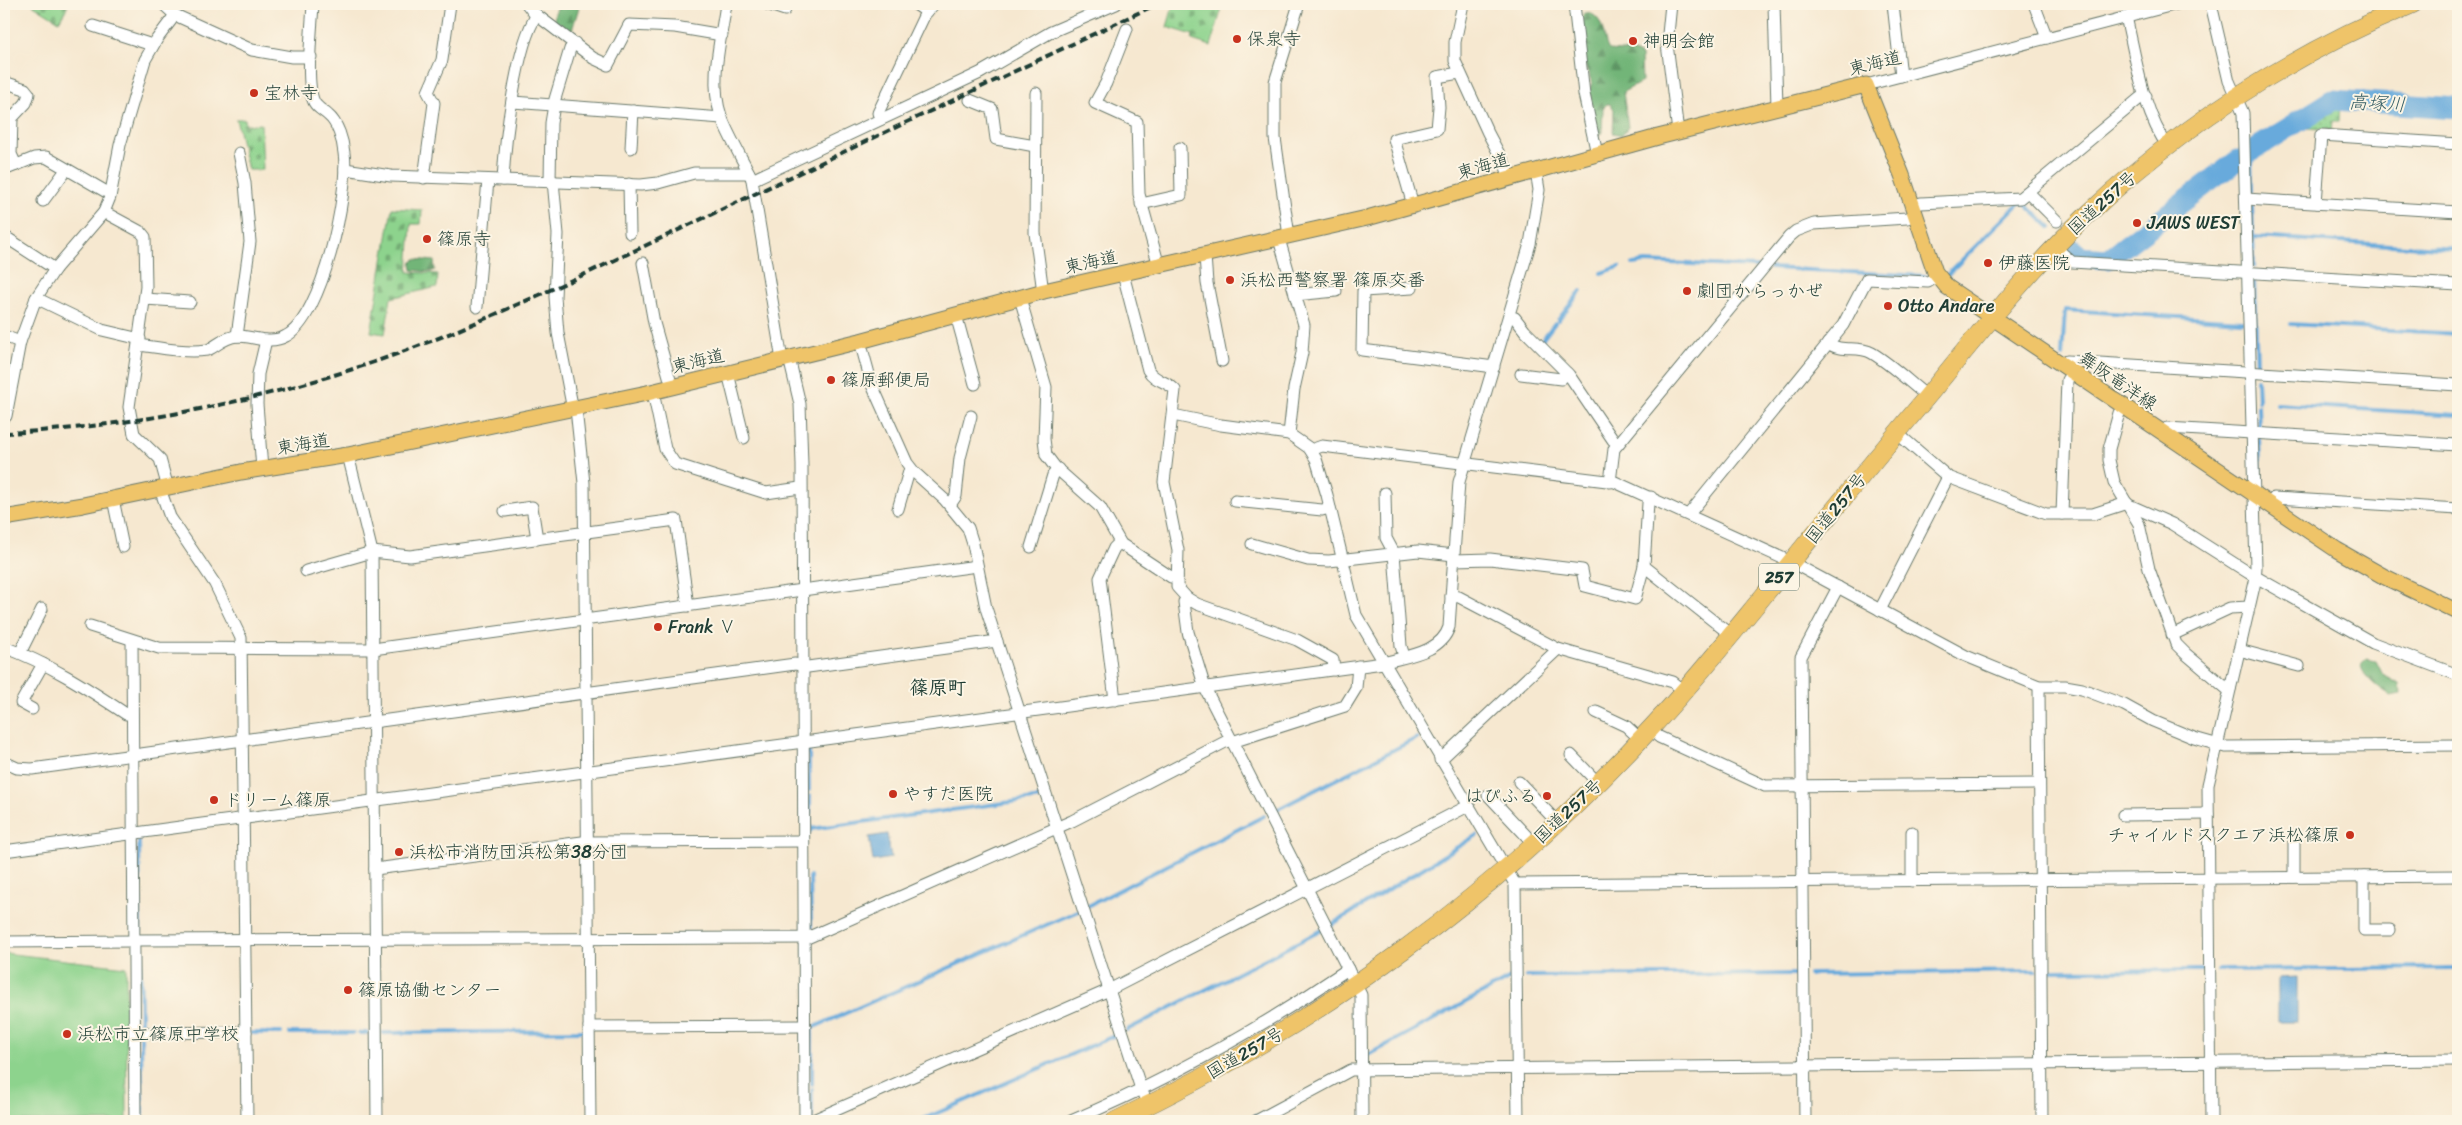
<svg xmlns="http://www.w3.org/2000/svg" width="2462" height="1125" font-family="Sriracha,'Klee One',sans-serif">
  <defs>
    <pattern id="forest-firs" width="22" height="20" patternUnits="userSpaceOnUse" patternTransform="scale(1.25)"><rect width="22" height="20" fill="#72b578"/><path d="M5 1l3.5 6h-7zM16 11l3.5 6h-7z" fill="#5d9463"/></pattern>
    <pattern id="cemetery-stones" width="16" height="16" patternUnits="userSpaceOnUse" patternTransform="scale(1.25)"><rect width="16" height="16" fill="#8dd38d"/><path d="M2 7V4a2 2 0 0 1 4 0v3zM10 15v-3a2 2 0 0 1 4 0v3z" fill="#73ac74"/></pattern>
    <pattern id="park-dots" width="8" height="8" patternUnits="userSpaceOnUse" patternTransform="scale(1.25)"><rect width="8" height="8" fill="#8dd38d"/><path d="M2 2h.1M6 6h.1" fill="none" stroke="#73ac74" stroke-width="1.8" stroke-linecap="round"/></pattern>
  </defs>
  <rect width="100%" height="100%" fill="#fcf5e5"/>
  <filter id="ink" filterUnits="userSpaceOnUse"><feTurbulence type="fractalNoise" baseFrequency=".02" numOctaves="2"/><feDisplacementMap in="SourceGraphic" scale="10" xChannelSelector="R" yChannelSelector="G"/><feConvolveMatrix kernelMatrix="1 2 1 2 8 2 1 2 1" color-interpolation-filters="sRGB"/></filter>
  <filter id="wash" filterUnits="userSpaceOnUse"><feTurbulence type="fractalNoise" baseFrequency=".0096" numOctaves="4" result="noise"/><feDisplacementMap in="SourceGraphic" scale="20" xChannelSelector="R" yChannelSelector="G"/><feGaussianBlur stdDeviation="1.12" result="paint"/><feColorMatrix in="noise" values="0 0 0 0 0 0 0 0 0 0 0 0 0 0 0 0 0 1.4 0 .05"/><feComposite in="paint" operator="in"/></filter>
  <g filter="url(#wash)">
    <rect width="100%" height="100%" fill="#f6e8d0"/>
    <!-- green -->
    <path fill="#8dd38d" stroke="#568860" d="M4 953 126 967 127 1121H4Z"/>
    <!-- forest -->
    <g fill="url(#forest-firs)" stroke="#487956">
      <path d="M559 4H580L572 30H565L554 21 555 13Z"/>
      <path d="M1584 13C1606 12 1602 41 1609 50L1634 52 1641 56 1642 82 1623 92 1628 127 1622 135 1613 133 1614 109 1610 104H1607L1603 108 1602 133 1597 135 1589 92 1592 82 1585 66 1582 19Z"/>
      <path d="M415 259 434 261 435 270 431 272 412 270 411 263Z"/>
      <path d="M2367 659 2376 661 2383 675 2400 684 2401 694 2391 696C2381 691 2362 676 2361 665Z"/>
    </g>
    <!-- cemetery -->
    <g fill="url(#cemetery-stones)" stroke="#568860">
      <path d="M32 4H63L68 6 59 21Z"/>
      <path d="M1179 4H1223L1211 46 1192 40 1193 35 1167 27 1173 6Z"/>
      <path d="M236 119H245L246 125 261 124 263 170H248Z"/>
      <path d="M392 208 422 210 421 224H411L408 272 438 274 437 287 391 298 385 334 371 332Z"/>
    </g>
    <!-- park -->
    <path fill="url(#park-dots)" stroke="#568860" d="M2334 103H2340L2339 121H2333L2332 130 2294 127Z"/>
    <!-- water -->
    <g fill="#68aadc" stroke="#447488">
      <path d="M887 834 891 858 873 861 869 837Z"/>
      <path d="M2297 977V1021H2278V978Z"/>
    </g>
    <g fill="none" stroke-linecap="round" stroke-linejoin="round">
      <!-- stream -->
      <g stroke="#68aadc" stroke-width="4">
        <path d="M2251 151V153"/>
        <path d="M2251 161 2252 191"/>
        <path d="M2252 207 2254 266"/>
        <path d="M2253 237 2458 249"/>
        <path d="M1633 264 1645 262 1757 267"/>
        <path d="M1770 268 1925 276"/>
        <path d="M1601 273 1619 267"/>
        <path d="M1945 277 2019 203H2024L2051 228"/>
        <path d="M2254 280 2257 366"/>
        <path d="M1558 320 1581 291"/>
        <path d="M2291 324 2458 334"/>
        <path d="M1542 340 1555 323"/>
        <path d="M2062 356 2065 310 2242 321"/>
        <path d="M2257 380 2258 401"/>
        <path d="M2276 404 2458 415"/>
        <path d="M2258 406 2259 429"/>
        <path d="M2259 437 2260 469"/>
        <path d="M2260 474V488"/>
        <path d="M809 748V790"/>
        <path d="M810 796V831"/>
        <path d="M1274 811 1417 738"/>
        <path d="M810 829 1042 798"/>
        <path d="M139 842 140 933"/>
        <path d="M810 876 811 931"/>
        <path d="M1088 906 1264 816"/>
        <path d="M1331 925 1477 835"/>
        <path d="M811 941V1008"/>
        <path d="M140 947 141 1029"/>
        <path d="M2218 970 2458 968"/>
        <path d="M2046 971 2205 970"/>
        <path d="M1809 974 2036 971"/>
        <path d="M1526 976 1799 974"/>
        <path d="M812 1026V1084"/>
        <path d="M812 1028 1078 911"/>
        <path d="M1127 1030 1322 930"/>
        <path d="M251 1033H281"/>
        <path d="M290 1033H353"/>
        <path d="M359 1033H367"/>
        <path d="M383 1033 584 1031"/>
        <path d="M141 1038 142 1120"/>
        <path d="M1366 1056 1512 977"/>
        <path d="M812 1089V1117"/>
        <path d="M919 1121 1118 1034"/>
        <path d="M1247 1121 1256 1116"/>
      </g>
      <!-- river -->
      <g stroke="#68aadc" stroke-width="21">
        <path d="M2250 152 2333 100 2458 108"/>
        <path d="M2073 250 2081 257 2108 259 2238 160"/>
      </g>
    </g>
  </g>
  <g filter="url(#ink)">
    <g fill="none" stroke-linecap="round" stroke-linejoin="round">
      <defs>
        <g id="minor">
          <path d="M163 4 175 15 252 50 292 57H311"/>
          <path d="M527 4 534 13 593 58 608 65 629 25 675 27 722 35"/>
          <path d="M726 4C721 40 709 80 721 116 729 137 742 158 752 179"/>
          <path d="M767 4 785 10"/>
          <path d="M915 4 927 12"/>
          <path d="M1463 4 1455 42V61L1488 133 1506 167 1510 178"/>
          <path d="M1574 4 1584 94 1597 154"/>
          <path d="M1671 4 1667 44 1678 132"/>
          <path d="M1774 4 1777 107"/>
          <path d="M1893 4 1901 76"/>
          <path d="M2034 4 2047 38"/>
          <path d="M2211 4 2229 81 2243 113 2256 567 2255 582 2208 785 2211 1121"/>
          <path d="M2126 17C2136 57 2143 114 2168 146"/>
          <path d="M93 26 152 45"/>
          <path d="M1127 29 1106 83 1095 103 1137 122 1139 194 1159 266"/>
          <path d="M4 82 25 89 29 94 26 103 12 118 11 154 16 165"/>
          <path d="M1866 85 2177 4"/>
          <path d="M1036 93 1035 233 1043 292"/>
          <path d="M970 100 992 109 996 139 1035 146"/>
          <path d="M513 102 722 118"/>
          <path d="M881 119 878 113 925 14 934 4"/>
          <path d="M631 148 633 111"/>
          <path d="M345 169 391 176 641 185 658 183 694 173H749"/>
          <path d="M4 170 34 158 46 157 110 194"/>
          <path d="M424 178 434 103 428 92 442 60 450 4"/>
          <path d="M503 180C505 142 516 44 537 15"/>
          <path d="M550 181 551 123 555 99 570 49 575 43"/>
          <path d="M553 181 558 234 555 297 558 333 573 410"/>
          <path d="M629 184 630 233"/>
          <path d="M2028 192 2057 221"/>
          <path d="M2246 199 2458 212"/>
          <path d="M43 201 66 170"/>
          <path d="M2316 203 2321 135 2458 144"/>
          <path d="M1141 204 1181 195 1180 148"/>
          <path d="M1413 205 1394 139 1437 129 1439 107 1437 77 1459 73"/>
          <path d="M1912 206 1921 203 2020 198 2140 98 2146 96"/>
          <path d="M104 212 141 232 145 237 146 287 129 407 134 434 160 459 168 488"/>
          <path d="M4 236 55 269"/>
          <path d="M1289 236 1275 138V82L1299 4"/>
          <path d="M1279 239 1304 325 1302 353 1294 389 1289 434"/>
          <path d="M2055 247 2072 262 2458 285"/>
          <path d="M1205 256 1207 283 1222 361"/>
          <path d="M643 263 654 323 672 387"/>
          <path d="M1123 274 1148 370C1155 382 1168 381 1175 390L1164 482 1178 550 1177 587 1187 598 1197 604 1297 640 1333 660 1334 670"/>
          <path d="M1412 288 1363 291 1362 350 1494 367"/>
          <path d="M1295 295 1336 291"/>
          <path d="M36 298 102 330 140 339"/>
          <path d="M1020 298 1046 387 1044 439 1046 455 1055 467 1100 507 1121 544 1171 577H1177"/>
          <path d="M145 299 190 302"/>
          <path d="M477 307 488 180"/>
          <path d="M956 315 975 384"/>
          <path d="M1509 316 1515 318 1525 331 1569 375 1613 440 1618 444"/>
          <path d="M4 336 20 342"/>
          <path d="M237 336 250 242 245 183 239 153"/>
          <path d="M860 341 872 385 907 463 914 472 945 500 968 528 973 544 986 608 1141 1089 1148 1105"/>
          <path d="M1828 343C1841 353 1858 345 1872 353 1892 365 1909 382 1927 396"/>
          <path d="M139 345C160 348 186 353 207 350 215 348 223 337 237 336 254 336 270 345 286 336 322 318 350 191 344 153 343 141 338 123 328 115 324 111 317 108 314 102 305 83 312 27 313 4"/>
          <path d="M789 358 800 404 802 465 805 1121"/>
          <path d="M782 360 752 180 980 73 1051 32 1116 4"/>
          <path d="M2063 367 2067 361 2458 385"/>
          <path d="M728 373 744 438"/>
          <path d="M1521 374 1561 379 1567 373"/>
          <path d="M653 392 665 449 675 464 766 493 800 488"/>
          <path d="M2123 407 2119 413 2109 449V460L2114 482 2139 524 2149 569 2176 644 2186 654 2226 688 2230 689"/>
          <path d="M576 409 584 483 590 1121"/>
          <path d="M1173 415 1221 425 1289 434 1309 448 1316 459 1327 495 1356 615 1515 884 1518 1121"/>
          <path d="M6 416 20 342 36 298 55 269 104 212 110 197 120 145 145 60 157 39 175 15"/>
          <path d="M1897 433 1948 477 2046 514H2093L2127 503"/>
          <path d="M2163 434 2167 428 2458 445"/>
          <path d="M1311 450 1322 446 1615 482 1791 562 1966 656 2039 686H2065L2082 689 2124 705 2153 721 2194 738 2226 747 2458 745"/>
          <path d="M348 455 372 552 377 1121"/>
          <path d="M262 469 257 404 258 374 266 340"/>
          <path d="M1610 482 1614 449 1789 237 1796 231 1814 224 1907 218 1915 215"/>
          <path d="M160 489 170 517 215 584 241 638 247 1121"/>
          <path d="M1385 493 1386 538 1394 553 1401 646 1404 656"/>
          <path d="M113 499 123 547"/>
          <path d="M1235 501 1322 510 1330 508"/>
          <path d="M950 505 956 496 960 458 971 416"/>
          <path d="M2129 505 2172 524 2249 573 2373 643 2458 675"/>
          <path d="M2270 505 2274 498 2458 509"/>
          <path d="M898 509 910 468"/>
          <path d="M505 511 532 507 537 539"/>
          <path d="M1689 514 1843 325 1867 279 1928 282 1938 276"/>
          <path d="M2062 514 2067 380 2072 373"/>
          <path d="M1252 544 1308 560 1329 561 1418 551 1454 555"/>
          <path d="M1031 547 1053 475 1058 469"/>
          <path d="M1454 560 1490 559 1582 570 1585 586 1635 599 1644 566 1648 503 1651 497"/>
          <path d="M1644 566 1731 635"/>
          <path d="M306 571 372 552 410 556 676 520 688 606"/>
          <path d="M1451 596 1459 597 1558 649 1673 682 1684 691"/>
          <path d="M1187 598 1184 602 1188 632 1205 688 1361 995 1362 1121"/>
          <path d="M1880 610 1948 477"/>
          <path d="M90 626 159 648 373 649 977 566"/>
          <path d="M2172 635 2230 608 2249 607"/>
          <path d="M132 640 135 1121"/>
          <path d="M4 647C48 663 87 688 126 714H132"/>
          <path d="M2239 650 2299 666"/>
          <path d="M20 653 42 609"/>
          <path d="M2039 686 2042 1121"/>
          <path d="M1115 700 1100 578 1114 548 1119 543"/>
          <path d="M32 709 21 703 43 664"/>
          <path d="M1596 712 1626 726 1641 740"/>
          <path d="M1650 729 1659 737 1765 786 2039 784"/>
          <path d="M1232 742 1345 706 1356 688 1358 666"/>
          <path d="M1571 755 1598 783"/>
          <path d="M1440 760 1558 649"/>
          <path d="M4 762 17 768 32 769 795 664 808 667 997 641"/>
          <path d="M1519 782 1557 822"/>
          <path d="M1488 795 1534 844"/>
          <path d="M2123 815 2208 814"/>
          <path d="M1912 832V881"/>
          <path d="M2294 838V877"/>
          <path d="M4 851 1383 663C1406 656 1441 653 1449 627L1459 482 1530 244 1539 190 1536 171"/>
          <path d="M375 869 582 842 803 841"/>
          <path d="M2364 877V930H2390"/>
          <path d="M1515 884 2458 876"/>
          <path d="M133 940 807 938 1072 821 1231 739"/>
          <path d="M4 942 133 941"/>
          <path d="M589 1027 805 1026"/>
          <path d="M134 1033 246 1032"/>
          <path d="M811 1121 1109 990 1468 806"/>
          <path d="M1071 1121C1168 1080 1261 1028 1348 969"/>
          <path d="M1256 1121 1351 1070 2458 1060"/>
          <path d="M1805 1121 1801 657 1838 587"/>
        </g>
        <path id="major" d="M4 518 83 505 241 472 348 455 647 393 860 341 1044 291 1367 218 1658 137 1866 85 1902 175 1935 272 1947 287 2337 550 2383 576 2458 612"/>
        <path id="highway" d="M1115 1121C1317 1027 1502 891 1652 727 1692 684 1728 639 1765 594 1820 527 1875 459 1931 392 1980 332 2029 270 2086 216 2181 126 2292 54 2413 4"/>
      </defs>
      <!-- minor casing -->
      <use href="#minor" stroke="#6a796b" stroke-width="13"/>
      <!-- major casing -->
      <use href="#major" stroke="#6a796b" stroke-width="17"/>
      <!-- highway casing -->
      <use href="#highway" stroke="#6a796b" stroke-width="19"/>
      <!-- minor -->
      <use href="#minor" stroke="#fff" stroke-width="11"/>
      <!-- major -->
      <use href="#major" stroke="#efc469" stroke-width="15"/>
      <!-- highway -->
      <use href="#highway" stroke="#efc469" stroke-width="18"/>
      <!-- rail -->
      <path stroke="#1f3d34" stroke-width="4" stroke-dasharray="8 4" stroke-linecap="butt" d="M4 433C121 428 242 405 353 369 431 344 506 310 581 276L1157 4"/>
    </g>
  </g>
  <!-- markers -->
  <g fill="#c8321e" stroke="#fcf5e5" stroke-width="2">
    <circle cx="1237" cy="39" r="5"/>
    <circle cx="1633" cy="41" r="5"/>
    <circle cx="254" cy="93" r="5"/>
    <circle cx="2137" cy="223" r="5"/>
    <circle cx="427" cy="239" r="5"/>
    <circle cx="1988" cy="263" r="5"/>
    <circle cx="1230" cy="280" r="5"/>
    <circle cx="1687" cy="291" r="5"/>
    <circle cx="1888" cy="306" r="5"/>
    <circle cx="831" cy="380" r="5"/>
    <circle cx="658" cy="627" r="5"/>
    <circle cx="893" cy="794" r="5"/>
    <circle cx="1547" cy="796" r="5"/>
    <circle cx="214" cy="800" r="5"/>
    <circle cx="2350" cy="835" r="5"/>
    <circle cx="399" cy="852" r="5"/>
    <circle cx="348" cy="990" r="5"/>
    <circle cx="67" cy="1034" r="5"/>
  </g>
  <g text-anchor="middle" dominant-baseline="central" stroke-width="4" stroke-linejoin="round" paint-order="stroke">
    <!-- shield labels -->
    <rect fill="#fcf5e5" stroke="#617469" stroke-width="1" x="1759" y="563.5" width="40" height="27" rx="4"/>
    <g font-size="16" font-weight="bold" fill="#1f3d34">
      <text x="1779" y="577">257</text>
    </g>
    <!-- poi labels -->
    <g font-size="18" fill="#1f3d34" stroke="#fcf5e5" text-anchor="start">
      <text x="1247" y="39">保泉寺</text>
      <text x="1643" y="41">神明会館</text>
      <text x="264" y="93">宝林寺</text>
      <text x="2147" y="223">JAWS WEST</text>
      <text x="437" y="239">篠原寺</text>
      <text x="1998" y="263">伊藤医院</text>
      <text x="1240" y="280">浜松西警察署 篠原交番</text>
      <text x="1697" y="291">劇団からっかぜ</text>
      <text x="1898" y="306">Otto Andare</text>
      <text x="841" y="380">篠原郵便局</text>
      <text x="668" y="627">Frank Ⅴ</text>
      <text x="903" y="794">やすだ医院</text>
      <text x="1537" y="796" text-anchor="end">はぴふる</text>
      <text x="224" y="800">ドリーム篠原</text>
      <text x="2340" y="835" text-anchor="end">チャイルドスクエア浜松篠原</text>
      <text x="409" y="852">浜松市消防団浜松第38分団</text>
      <text x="358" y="990">篠原協働センター</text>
      <text x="77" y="1034">浜松市立篠原中学校</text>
    </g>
    <!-- street labels -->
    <g font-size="18" fill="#1f3d34" stroke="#fcf5e5">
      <text transform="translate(1875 63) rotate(-14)">東海道</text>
      <text transform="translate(1483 166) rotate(-16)">東海道</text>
      <text transform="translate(2102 203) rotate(-42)">国道257号</text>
      <text transform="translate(1091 262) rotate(-12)">東海道</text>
      <text transform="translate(698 361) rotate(-14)">東海道</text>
      <text transform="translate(2118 381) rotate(34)">舞阪竜洋線</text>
      <text transform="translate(303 444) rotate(-9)">東海道</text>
      <text transform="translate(1836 508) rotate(-51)">国道257号</text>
      <text transform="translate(1568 811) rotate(-43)">国道257号</text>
      <text transform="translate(1245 1053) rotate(-30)">国道257号</text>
    </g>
    <!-- water labels -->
    <g font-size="19" font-style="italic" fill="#355e66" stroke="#fcf5e5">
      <text transform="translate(2377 103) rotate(3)">高塚川</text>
    </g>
    <!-- neighbourhood labels -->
    <g font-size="19" font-weight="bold" fill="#1f3d34" stroke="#fcf5e5">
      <text x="938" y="687">篠原町</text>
    </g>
  </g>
  <!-- margin -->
  <rect width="2462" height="1125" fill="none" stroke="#fcf5e5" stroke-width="20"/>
</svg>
